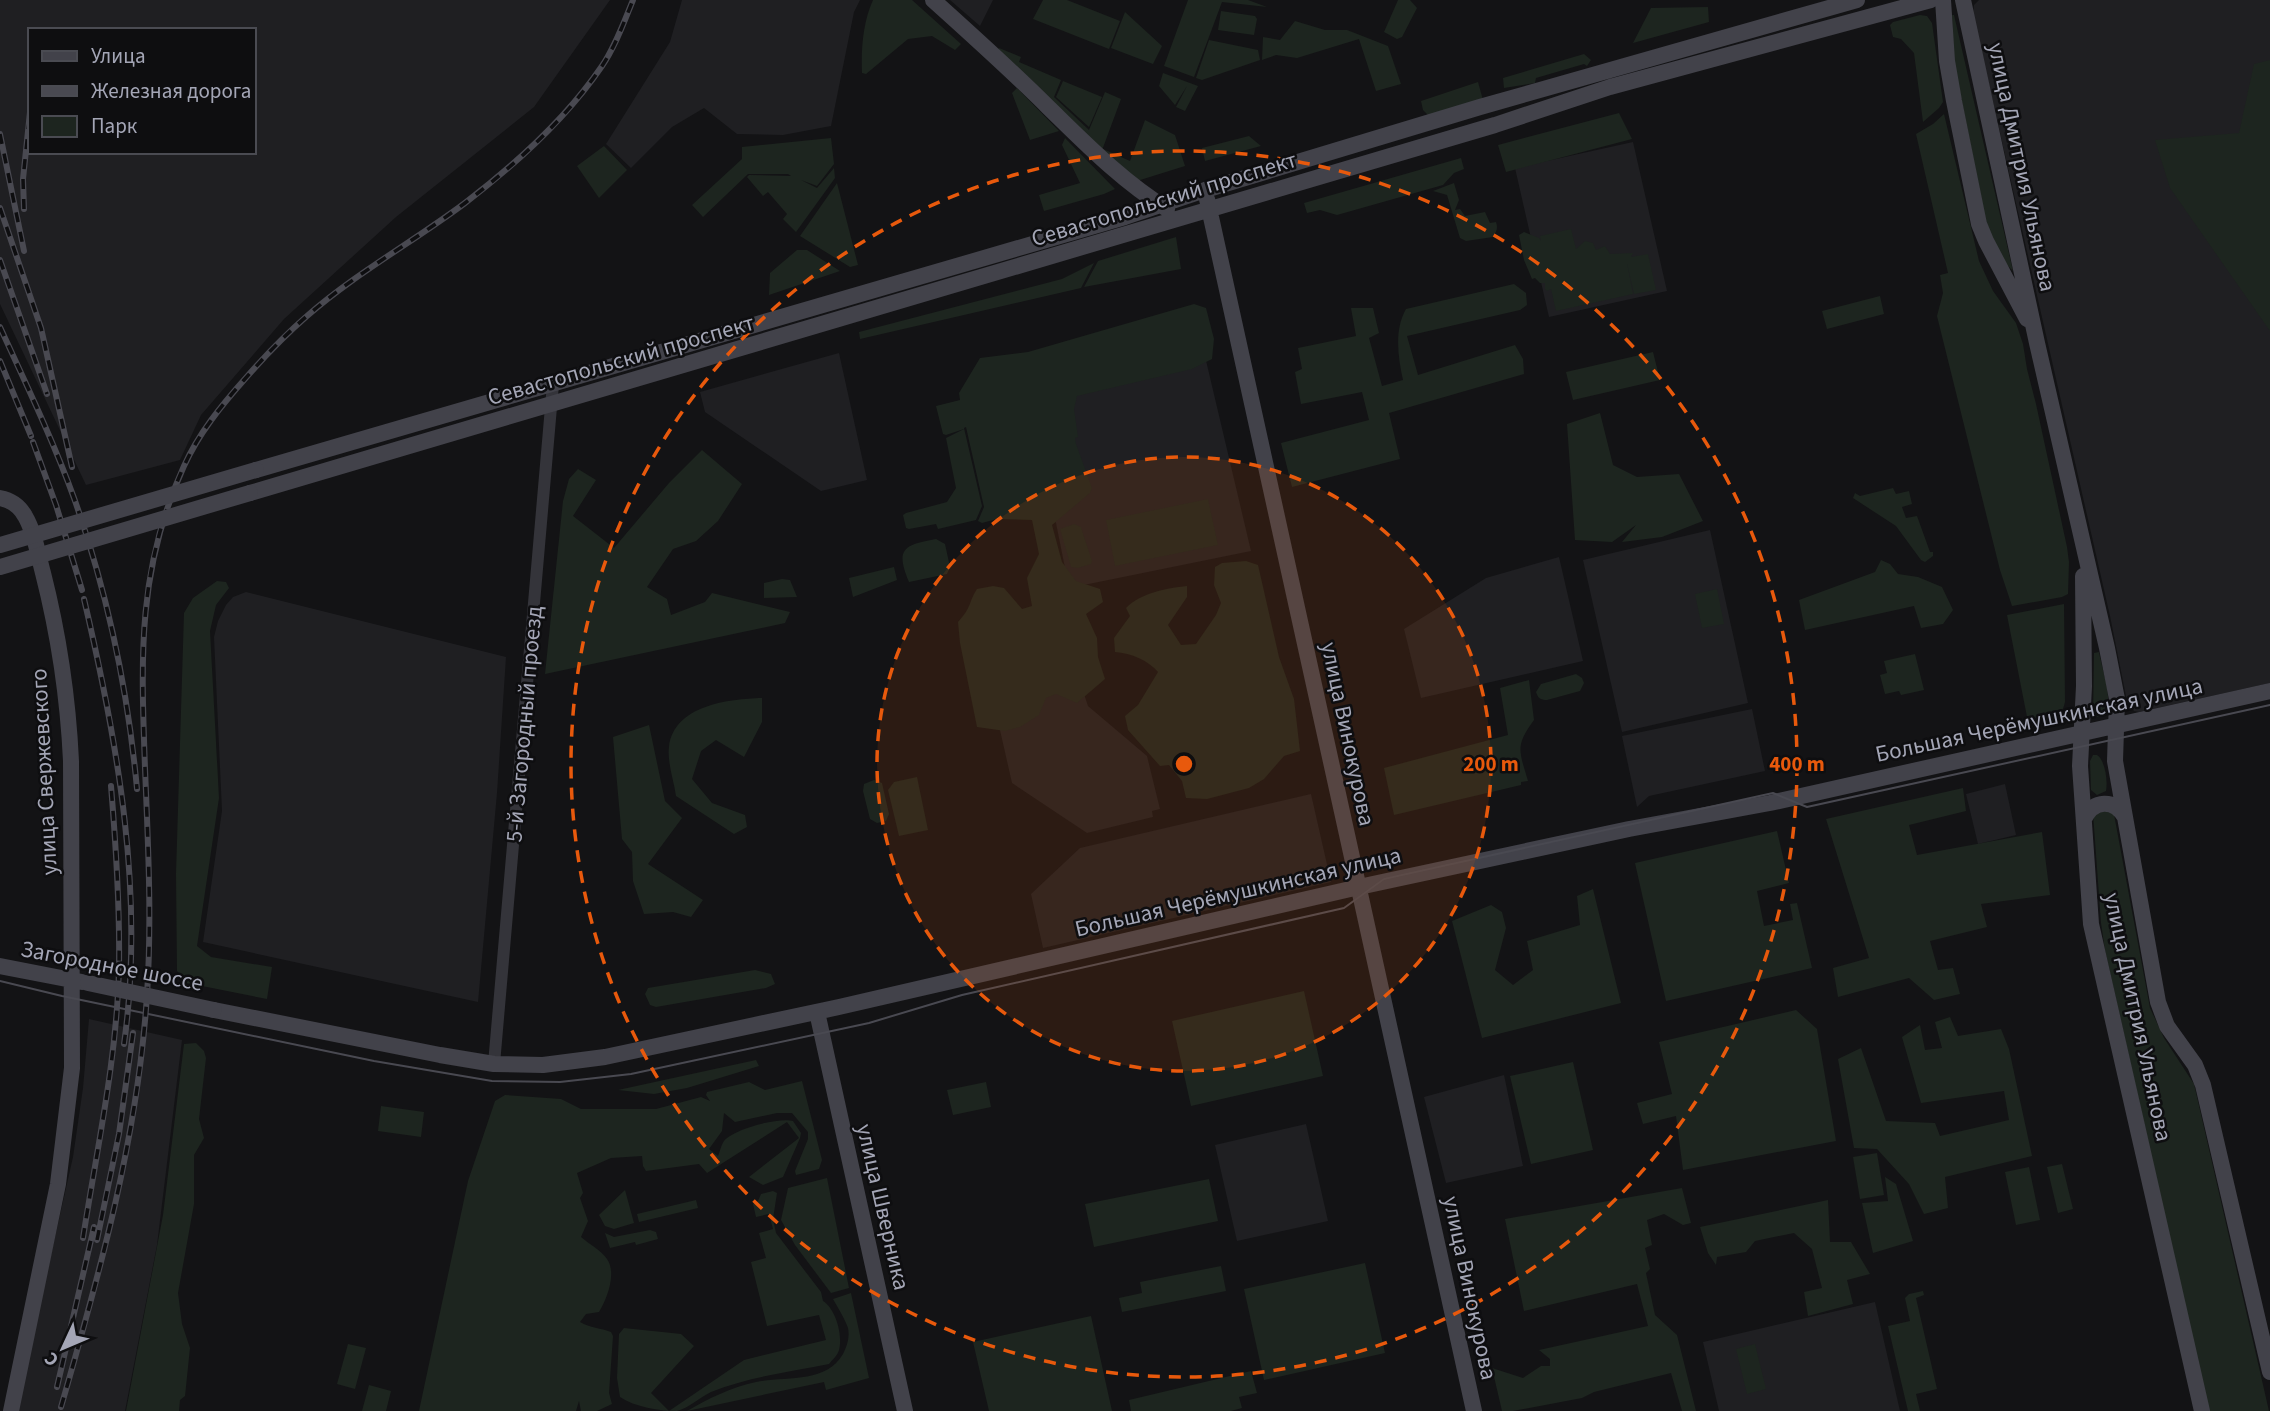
<svg xmlns="http://www.w3.org/2000/svg" width="2270" height="1411" font-family="'Source Sans 3',sans-serif">
  <style>
    .built { fill: #1f1f22; fill-rule: evenodd }
    .green { fill: #1d251f }
    .lines { fill: none; stroke-linecap: round; stroke-linejoin: round }
    .street { stroke: #34343a; stroke-width: 12 }
    .secondary { stroke: #42424a; stroke-width: 16 }
    .tram { stroke: #494951; stroke-width: 2 }
    .rail-casing { stroke: #494951; stroke-width: 6 }
    .rail { stroke: #0e0e10; stroke-width: 3.5; stroke-dasharray: 10; stroke-linecap: butt }
    .secondary-bridge { stroke: #42424a; stroke-width: 16 }
    .ring { fill: none; stroke: #e8590c; stroke-width: 3.5; stroke-dasharray: 12 9 }
    .labels { text-anchor: middle; dominant-baseline: central; stroke-width: 5; stroke-linejoin: round; paint-order: stroke }
    .street-label { font-size: 23px; fill: #a4a6b6; stroke: #0e0e10 }
    .centre { fill: #e8590c; stroke: #0e0e10; stroke-width: 3.5 }
    .ring-label { font-size: 21px; text-anchor: middle; font-weight: bold; fill: #e8590c; stroke: #0e0e10; stroke-width: 5; stroke-linejoin: round; paint-order: stroke }
  </style>
  <rect width="100%" height="100%" fill="#131315"/>
  <!-- built -->
  <path class="built" d="M0,0H610L534,107L396,217L284,319L201,415L180,460L86,485L0,304ZM30,30H254V152H30Z
    M682,0H860L854,12L831,126L783,135L737,134L704,108L672,127L631,168L606,144L670,42Z
    M950,0H993L980,26Z
    M1979,0H2270V683L2139,712L2134,711L2127,701L2110,616L1973,14L1974,5Z
    M1633,142L1667,291L1549,317L1515,168Z
    M1204,352L1251,551L1069,588L1056,523L1040,491L1016,394Z
    M839,353L867,480L821,491L705,412L700,392Z
    M1710,530L1748,703L1622,732L1583,560Z
    M1559,557L1583,661L1421,698L1404,629L1486,578Z
    M246,592L506,657L497,793L478,1002L203,942L222,811L214,637L218,621L226,605L233,597Z
    M1072,658L1088,706L1147,756L1160,809L1152,811L1153,817L1087,833L1012,783L985,664Z
    M1752,709L1765,771L1649,796L1637,807L1622,736Z
    M2005,784L2016,835L1978,844L1966,794Z
    M1311,794L1331,882L1043,948L1031,894L1080,848Z
    M89,1019L182,1040L157,1245L125,1411H16L73,1157L83,1088Z
    M1504,1075L1523,1166L1446,1183L1424,1097Z
    M1306,1124L1328,1221L1237,1241L1215,1145Z
    M1875,1302L1900,1411H1719L1703,1342Z"/>
  <!-- green -->
  <path class="green" d="M873,0H912L961,44L955,50L932,36L908,39L866,74L862,73C861,48 863,22 873,0Z
    M1043,0H1067L1120,21L1109,49L1033,19Z
    M1188,0H1248L1267,7L1222,2L1194,77L1164,66Z
    M1398,0H1410L1417,8L1402,37L1397,39L1384,32Z
    M1708,7L1709,22L1633,43L1651,8Z
    M1221,11L1255,16L1257,19L1254,35L1218,30Z
    M1125,12L1162,46L1153,64L1111,48Z
    M1920,15L1927,16L1932,23L1943,102L1939,108L1923,122L1914,53L1901,39L1893,37L1890,25L1893,22Z
    M1952,15H1954L2013,271C1999,259 1992,237 1986,221L1954,62Z
    M1295,21L1325,30H1347L1388,46L1401,84L1376,91L1359,39L1297,58L1276,55L1262,60L1263,37L1280,40Z
    M1209,40L1258,50L1260,60L1202,80L1196,78Z
    M999,48L1021,57L1019,62L1061,80L1054,97L1089,130L1105,92L1121,99L1101,153L1103,149L1130,161L1145,120L1175,135L1185,166L1137,181L1100,154L996,54Z
    M1584,54L1591,60L1587,66L1584,64L1536,78L1535,83L1504,88L1503,78Z
    M2270,60V331L2170,188L2155,140L2239,133L2254,64Z
    M1163,73L1198,86L1185,111L1176,107L1187,86L1175,105L1159,86Z
    M1063,81L1102,97L1089,127L1056,97Z
    M1478,82L1483,100L1430,117L1423,110L1421,101Z
    M1017,88L1059,131L1030,140L1012,93Z
    M1619,113L1632,139L1506,172L1498,145Z
    M1944,114L1979,261L1993,291L2016,323L2023,344L2027,369L2036,404L2067,547L2069,562L2068,594L2062,597L2012,606L2000,570L1937,316L1943,293L1940,275L1948,273L1916,134L1933,124Z
    M1249,136L1261,146L1205,161L1202,148Z
    M831,138L834,164L817,186L801,180L817,188L834,168L835,178L796,232L783,219L787,214L768,192L763,196L747,177L749,175L791,176L788,174H748L703,217L692,205L742,159V147Z
    M1065,138L1115,189L1104,194L1044,211L1039,195L1080,183L1062,145Z
    M604,146L627,170L599,198L577,166Z
    M1461,158L1464,169L1454,173L1443,185L1337,215L1320,210L1307,213L1304,203Z
    M837,183L858,265L850,267L800,236Z
    M1454,183L1459,200L1455,210L1460,209L1465,216L1485,212L1490,223L1496,222C1498,228 1497,231 1493,237L1466,241L1460,238L1447,195L1433,191Z
    M1571,229L1576,249L1585,241L1593,243L1596,250L1605,246L1610,254L1633,253L1631,257L1648,254L1656,290L1634,294L1627,263L1633,294L1556,311L1551,289L1547,291L1545,289V283H1540L1535,278L1532,279L1524,260L1519,235L1524,232L1539,238L1541,241L1540,236Z
    M1176,237L1181,269L1084,287L1098,261Z
    M797,250H807L840,271L769,295L770,273Z
    M1094,263L1081,288L860,339L859,332L1062,279Z
    M1514,284L1526,293L1527,305L1520,310L1407,336L1418,375L1515,345L1523,359L1524,374L1389,413L1400,459L1292,487L1281,443L1369,420L1362,392L1301,404L1295,372L1302,369L1298,348L1356,336L1351,308H1373L1379,333L1369,338L1382,386L1403,380C1398,357 1394,330 1406,309Z
    M1880,296L1884,314L1827,329L1822,311Z
    M1194,304L1206,308L1214,339L1212,359L1192,369L1077,396L1074,409L1078,437L1075,438L1076,444L1092,488L1090,493L1052,525L1062,562L1076,581L1100,589L1103,602L1086,614L1097,638L1098,657L1105,679L1077,703L1056,694L1046,698L1039,715L1020,727L1005,731L977,727L960,643L958,622C972,607 968,603 977,589L993,586L1004,588L1022,609L1032,606L1027,578L1039,554L1032,520L997,519L982,523L978,521L984,507L966,427L964,428L982,506L976,520L938,529L936,524L909,529L906,528L903,515L906,513L947,502L956,488L946,438L964,429L946,435L943,434L936,406L960,400L959,393L980,358L1028,352Z
    M1653,352L1660,380L1573,400L1566,372Z
    M1600,413L1613,465L1637,477L1679,474L1703,521L1662,537L1622,542L1636,525L1612,542L1575,540L1567,424Z
    M702,450L742,484L718,521L696,541L673,549L647,587L667,599L671,615L705,602L712,593L790,612L785,623L545,674L563,501L569,479L578,469L596,480L573,516L614,548L669,483Z
    M1893,488L1896,494L1909,491L1912,504L1902,507L1906,518L1917,516L1930,552H1933V556L1925,562L1921,560L1896,526L1853,498L1855,493L1860,496Z
    M1208,499L1218,545L1115,566L1106,520Z
    M1074,524L1081,527L1092,561L1091,564L1078,568L1071,567L1060,529Z
    M936,539L945,544L950,567L947,574L909,582C894,547 906,545 936,539Z
    M1881,560L1890,564L1898,574L1918,577L1942,587L1953,610L1943,624L1921,628L1914,606L1805,630L1799,600L1875,572Z
    M1246,561L1258,565L1279,657L1294,699L1300,751L1284,756L1264,779L1249,788L1207,799L1186,798L1182,781L1169,765L1160,766L1128,730L1125,716L1138,705L1158,672C1149,661 1131,653 1115,652L1114,638L1130,616L1126,608C1141,593 1166,588 1187,586V597L1168,625L1181,645L1196,644L1216,615L1221,603L1214,585L1215,567L1222,563Z
    M894,567L897,580L853,597L849,578Z
    M782,579L790,580L797,597L764,598V583Z
    M217,581L226,582L229,588L216,605L210,631L219,798L197,946L211,957L272,967L267,999L187,983L177,971L176,874L184,613L193,598Z
    M1717,589L1724,624L1702,628L1695,594Z
    M2064,604L2065,702C2060,723 2048,725 2029,727L2007,615Z
    M2099,652C2102,670 2113,697 2106,715L2093,718L2094,653Z
    M1915,654L1924,690L1901,695L1899,691L1885,694L1880,675L1887,673L1884,661Z
    M1576,674L1582,678L1584,683L1580,691L1547,700C1540,700 1538,698 1536,692L1541,684Z
    M1529,680L1534,720C1515,746 1519,750 1528,781L1521,782V785L1394,815L1384,768L1508,735L1500,688Z
    M762,698V722L744,757L716,740L701,751L692,779L712,803L745,815L747,827L734,834L676,796C674,781 667,762 669,747C674,705 729,699 762,698Z
    M649,725L665,801L682,818L648,864L703,900L691,917L673,912L644,914L633,881L632,852L622,839L613,737Z
    M2093,755H2097C2105,760 2108,781 2106,791L2097,795L2091,790L2090,761Z
    M917,777L928,830L899,836L888,790L894,782Z
    M874,780L882,783L889,814L886,821L877,823L870,819L863,791L864,784Z
    M1963,788L1966,811L1909,825L1917,855L2042,832L2050,895L1981,904L1987,927L1930,941L1938,970L1953,968L1960,994L1934,1000L1909,978L1838,997L1833,968L1869,958L1826,819Z
    M2113,809L2150,1008L2164,1038L2194,1084L2269,1411H2209L2105,950L2101,923L2093,813Z
    M1777,831L1789,883L1757,891L1764,926L1793,920L1790,904L1797,903L1812,968L1666,1001L1635,863Z
    M1593,889L1621,1003L1482,1038L1452,921L1491,905L1502,912L1506,928L1495,970L1513,985L1533,970L1527,941L1580,925L1577,896Z
    M755,970L771,974L775,984L766,988L656,1007L650,1005L645,994L648,988Z
    M1304,991L1323,1076L1191,1106L1172,1021Z
    M1796,1010L1817,1029L1836,1141L1683,1170L1676,1116L1643,1124L1637,1103L1672,1094L1659,1042Z
    M1950,1017L1958,1036L2001,1029L2009,1049L2032,1156L1945,1177L1948,1208L1924,1214L1909,1184L1877,1149L1854,1148L1838,1059L1861,1048L1886,1121L1935,1123L1940,1136L2009,1120L2004,1091L1921,1103L1902,1037L1920,1025L1925,1050L1942,1048L1935,1022Z
    M196,1043L204,1051L206,1058L199,1119L204,1138L194,1155V1204L178,1293L182,1324L190,1348L185,1396L180,1400L179,1411H126L163,1215L184,1044Z
    M756,1060L759,1066L687,1088L654,1094L618,1090Z
    M1573,1062L1593,1150L1531,1164L1510,1076Z
    M802,1081L822,1160L819,1169L796,1175L795,1171L808,1139V1132L792,1113H777L735,1122L724,1113L722,1131L709,1149L718,1156C720,1152 721,1145 724,1141C733,1129 779,1117 793,1121L801,1133L800,1138L783,1177L763,1185L749,1177L799,1138L787,1122L707,1173L699,1164L646,1171L643,1166L642,1156L611,1158L577,1173L583,1193L580,1198L588,1221L581,1237C589,1244 601,1250 607,1259C617,1273 607,1299 599,1312L586,1314L580,1322C590,1328 601,1328 611,1332L613,1336L609,1393L612,1404L597,1411H581L579,1401L576,1411H419L468,1181L495,1101L505,1095L561,1099L581,1109H656L701,1097L710,1101L706,1095L707,1092L749,1082L765,1090Z
    M986,1082L991,1107L953,1115L947,1090Z
    M381,1106L424,1112L421,1137L378,1131Z
    M1877,1153L1884,1195L1860,1199L1853,1157Z
    M2062,1164L2073,1209L2058,1213L2047,1167Z
    M2029,1167L2040,1220L2016,1225L2005,1172Z
    M1885,1177L1896,1184L1913,1241L1873,1253L1862,1203L1888,1201Z
    M827,1178L849,1288L831,1293L795,1245L781,1220L788,1188Z
    M1209,1179L1218,1221L1094,1247L1085,1204Z
    M1682,1188L1691,1223L1683,1225L1664,1214L1647,1220L1652,1245L1645,1248L1650,1269L1646,1273L1655,1315L1677,1335L1696,1411H1682L1671,1373L1594,1392L1582,1398L1513,1411H1502L1492,1368L1523,1378L1541,1366H1550V1359L1539,1350L1648,1326L1637,1284L1524,1311L1505,1219Z
    M625,1190L634,1223L614,1229L605,1226L599,1215Z
    M773,1191L777,1193L773,1219L776,1233L821,1292L823,1301C836,1309 843,1336 839,1350C838,1355 832,1360 829,1364C789,1372 748,1377 711,1392C700,1397 689,1408 677,1411C659,1411 635,1407 620,1397L617,1378L619,1334L624,1328L681,1334L694,1346L651,1393L669,1411L744,1360L826,1340L819,1315L767,1326L751,1262L766,1258L759,1233L773,1229L769,1214L756,1217L753,1204L758,1201L761,1194Z
    M696,1200L698,1208L639,1222L637,1214Z
    M1828,1200L1830,1242H1851L1870,1274L1847,1280L1853,1304L1808,1316L1804,1292L1822,1288L1812,1249L1794,1233L1755,1241L1746,1252L1717,1257L1716,1265L1708,1253L1700,1227Z
    M650,1230L656,1232L658,1239L636,1245L635,1242L610,1248L605,1233L614,1237Z
    M1365,1263L1385,1353L1264,1380L1244,1289Z
    M1221,1266L1226,1291L1122,1312L1119,1298L1142,1293L1140,1282Z
    M1923,1291L1924,1295L1916,1298L1937,1389L1916,1394L1920,1411H1908L1888,1326L1910,1321L1905,1298L1909,1294Z
    M851,1293L869,1378L826,1390L824,1382L687,1411C708,1399 731,1387 756,1382C785,1376 826,1384 843,1354C847,1346 850,1338 848,1328C845,1319 838,1308 833,1299Z
    M1091,1316L1112,1411H989L973,1342Z
    M348,1344L366,1348L355,1389L337,1384Z
    M1755,1344L1766,1389L1747,1394L1736,1349Z
    M1251,1371L1257,1393L1239,1397L1242,1408L1231,1411H1131L1129,1400Z
    M369,1385L391,1391L386,1411H362Z"/>
  <g class="lines">
    <!-- street -->
    <path class="street" d="M494,1064L553,384"/>
    <!-- secondary -->
    <path class="secondary" d="M933,0C972,35 1011,70 1048,107C1086,144 1122,181 1167,209
      M1943,0L1947,61L1954,101L1979,224L1986,241L2027,319
      M1963,0L2037,343L2107,648L2117,699L2115,761L2158,1002L2167,1026L2195,1065L2203,1085L2270,1372
      M1207,199L1474,1411
      M256,470L1125,217L1205,190L1480,107L1857,0
      M250,493L1495,125L1610,87L1931,0
      M0,498C11,500 20,507 25,516C35,533 38,555 43,573C59,636 68,697 71,761L72,1068L58,1184L11,1411
      M2083,576L2084,686L2080,766L2091,924L2202,1411
      M2084,819C2094,799 2114,799 2125,817
      M0,966L82,982
      M214,1010L440,1055L494,1064L543,1065L605,1057L839,1007L1359,887L1629,829L1770,803L2270,691
      M817,1012L905,1411"/>
    <!-- tram -->
    <path class="tram" d="M0,981L62,996L374,1061L492,1081L560,1082L631,1074L869,1023L962,995L1344,908L1384,879L1773,793L1807,807L2270,705"/>
    <defs>
      <path id="rail" d="M0,134L24,251
        M0,208L41,328L72,467
        M24,209L23,179L30,112
        M0,260L47,394
        M0,327C26,384 53,440 74,498C107,591 128,691 137,789
        M0,361L31,436
        M33,442L56,505L82,590
        M84,599C118,744 145,895 124,1044
        M83,1238C97,1148 117,1059 119,968C120,907 116,846 111,786
        M97,1240L119,1134L133,1033
        M57,1387L94,1227
        M61,1407C100,1272 138,1136 147,995C152,919 148,843 145,768C141,658 137,569 184,466C199,433 221,406 244,380C264,357 284,336 307,316C356,273 413,242 465,203C516,164 566,119 602,66C615,47 624,22 633,0"/>
    </defs>
    <!-- rail casing -->
    <use href="#rail" class="rail-casing"/>
    <!-- rail -->
    <use href="#rail" class="rail"/>
    <!-- secondary-bridge -->
    <path class="secondary-bridge" d="M0,545L256,470
      M0,567L250,493
      M88,983L214,1010"/>
  </g>
  <!-- distance rings -->
  <circle cx="1184" cy="764" r="307" fill="#e8590c" fill-opacity=".12"/>
  <g class="ring">
    <circle cx="1184" cy="764" r="307"/>
    <circle cx="1184" cy="764" r="613"/>
  </g>
  <g class="labels">
    <!-- street labels -->
    <g class="street-label">
      <text transform="translate(2022 167) rotate(78)">улица Дмитрия Ульянова</text>
      <text transform="translate(1164 199) rotate(-17)">Севастопольский проспект</text>
      <text transform="translate(621 360) rotate(-16)">Севастопольский проспект</text>
      <text transform="translate(2039 720) rotate(-12)">Большая Черёмушкинская улица</text>
      <text transform="translate(524 724) rotate(-85)">5-й Загородный проезд</text>
      <text transform="translate(1348 734) rotate(78)">улица Винокурова</text>
      <text transform="translate(44 772) rotate(-93)">улица Свержевского</text>
      <text transform="translate(1238 892) rotate(-13)">Большая Черёмушкинская улица</text>
      <text transform="translate(112 966) rotate(11)">Загородное шоссе</text>
      <text transform="translate(2138 1017) rotate(78)">улица Дмитрия Ульянова</text>
      <text transform="translate(883 1207) rotate(77)">улица Шверника</text>
      <text transform="translate(1470 1288) rotate(78)">улица Винокурова</text>
    </g>
  </g>
  <circle cx="1184" cy="764" r="10" class="centre"/>
  <g class="ring-label">
    <text x="1491" y="771">200 m</text>
    <text x="1797" y="771">400 m</text>
  </g>
  <!-- legend -->
  <rect x="28" y="28" width="228" height="126" fill="#0e0e10" stroke="#4a4b52" stroke-width="2"/>
  <rect x="42" y="51" width="35" height="10" fill="#42424a" stroke="#4a4b52" stroke-width="2"/>
  <text x="91" y="63" font-size="21" fill="#a4a6b6">Улица</text>
  <rect x="42" y="86" width="35" height="10" fill="#494951" stroke="#4a4b52" stroke-width="2"/>
  <text x="91" y="98" font-size="21" fill="#a4a6b6">Железная дорога</text>
  <rect x="42" y="116" width="35" height="21" fill="#1d251f" stroke="#4a4b52" stroke-width="2"/>
  <text x="91" y="133" font-size="21" fill="#a4a6b6">Парк</text>
  <!-- north arrow -->
  <g transform="translate(63 1348) rotate(226)" stroke="#0e0e10" stroke-width="5" paint-order="stroke">
  <path d="M0-5L12 26L0 18L-12 26Z" fill="#a4a6b6"/>
  <text y="-10" font-size="19" font-weight="bold" text-anchor="middle" fill="#a4a6b6">С</text>
  </g>
</svg>
